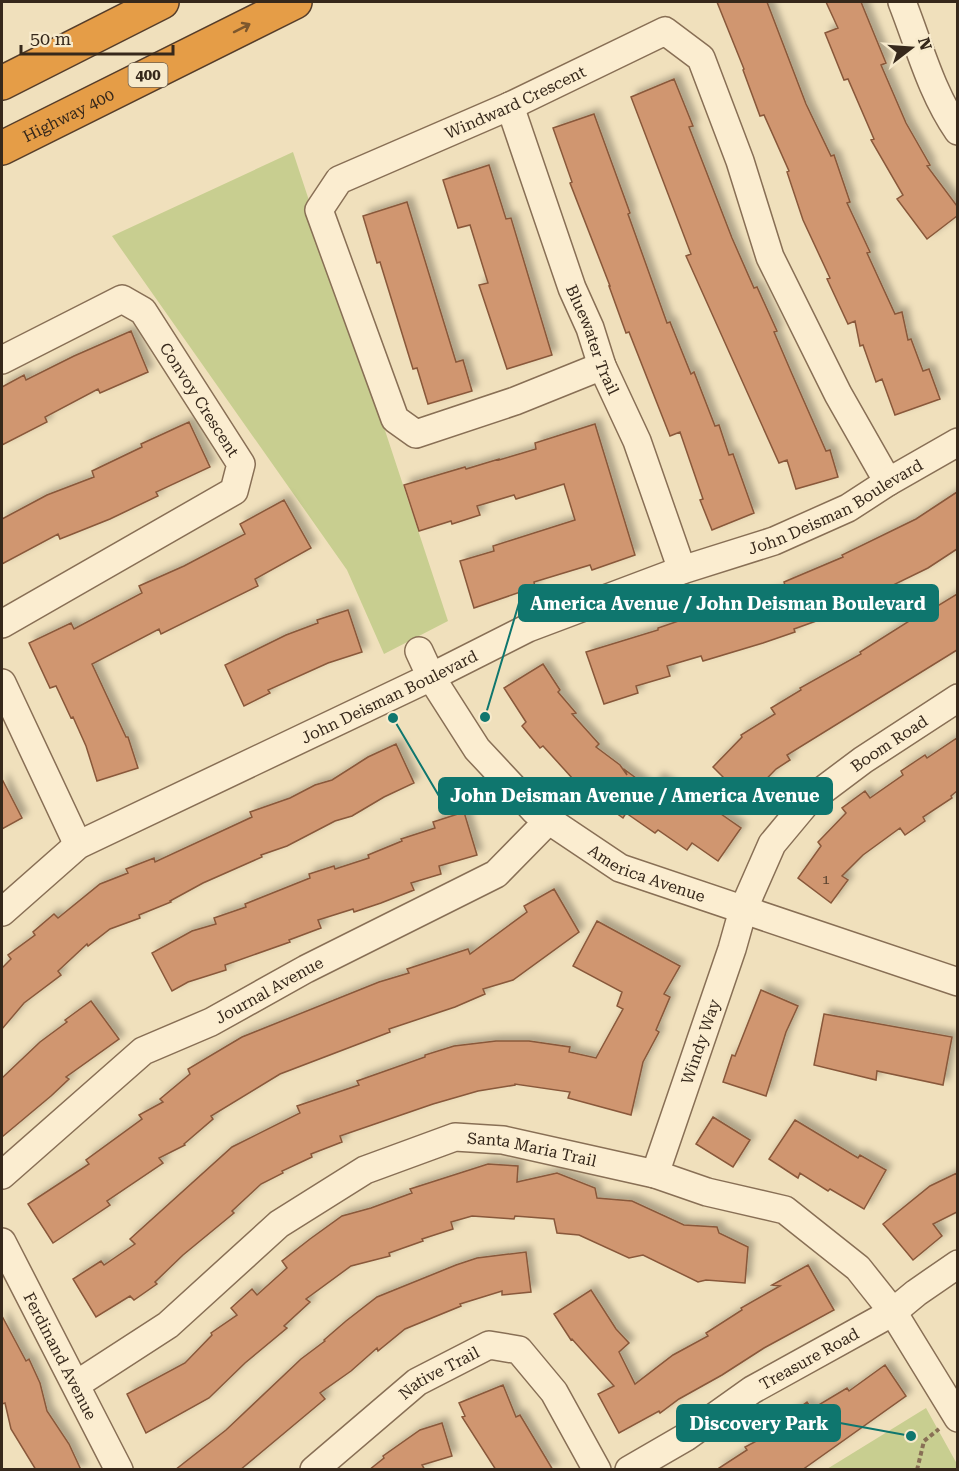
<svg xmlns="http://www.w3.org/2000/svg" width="959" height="1471" font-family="'Roboto Serif',serif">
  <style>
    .green { fill: #c8ce90 }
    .building { fill: #d09670; stroke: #89583a; stroke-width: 1.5; filter: url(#shadow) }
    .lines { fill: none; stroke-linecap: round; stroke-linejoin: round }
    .minor-casing { stroke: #886f55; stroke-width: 30 }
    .highway-casing { stroke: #553d2a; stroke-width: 36 }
    .path { stroke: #886f55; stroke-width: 4; stroke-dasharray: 4.5 3; stroke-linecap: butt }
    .minor { stroke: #fbedd0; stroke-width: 27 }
    .highway { stroke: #e59d47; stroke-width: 33 }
    .oneway { stroke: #7c572d }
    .labels { text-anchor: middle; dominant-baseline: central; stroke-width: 4.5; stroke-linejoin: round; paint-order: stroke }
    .number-label { font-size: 14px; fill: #5c4430 }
    .shield { fill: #f7eacc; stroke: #706250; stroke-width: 1.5 }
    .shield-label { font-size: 15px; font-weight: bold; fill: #36281b }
    .street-label { font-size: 16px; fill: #36281b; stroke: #f7eacc }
    .leader { fill: none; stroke: #0f766e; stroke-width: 2 }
    .callout-dot { fill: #0f766e; stroke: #f7eacc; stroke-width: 2 }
    .callout { fill: #0f766e; stroke: #0f766e; stroke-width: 2 }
    .callout-label { font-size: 18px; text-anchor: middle; font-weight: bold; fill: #fff }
  </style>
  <defs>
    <filter id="shadow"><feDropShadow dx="5.5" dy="-5.5" stdDeviation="3" flood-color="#0004"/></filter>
  </defs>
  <rect width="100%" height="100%" fill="#f0e0bc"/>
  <!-- green -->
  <path class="green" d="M293,152L448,621L384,654L347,570L112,236Z
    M926,1408L957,1464V1469H827Z"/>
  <!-- building -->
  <path class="building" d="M717,2H767L806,104L831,156L834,155L850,202L847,203L870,252L867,253L895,314L902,312L908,340L911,339L923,371L929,369L940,399L895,415L882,379L876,382L863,345L860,346L855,321L848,324L827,279L830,278L803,220L787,172L789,171L764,115L760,116L743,70L744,69Z
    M826,2H861L886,63L881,65L906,123L930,165L927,166L957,206V216L927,239L897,199L903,195L871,140L874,139L848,79L844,80L825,33L838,28Z
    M674,79L693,126L689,127L732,238L754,288L757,287L777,331L774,332L792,374L826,451L830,450L838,477L796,489L787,460L779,463L686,256L691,254L631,97Z
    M594,114L630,213L628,214L667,323L670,322L691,374L694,372L715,426L719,425L729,455L733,454L754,513L712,530L700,500L703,499L680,432L670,436L629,332L626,333L609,286H610L570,183L572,182L553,128Z
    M489,165L506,219L511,218L552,355L507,369L479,285L488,283L470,225L458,228L443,180Z
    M407,202L456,362L463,360L472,391L428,404L417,368L413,369L380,262L377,263L363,216Z
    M131,331L148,372L100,393L98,389L45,417L47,422L2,445V387L24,375L26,380L74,356Z
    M189,422L210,467L156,492L158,496L110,519L60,539L58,534L2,564V519L47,495L94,477L92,471L142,447L141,444Z
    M595,424L635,555L592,570L590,565L534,582L535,587L474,608L460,561L494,551L493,546L575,520L564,484L516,499L514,495L477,506L480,515L452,524L451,521L419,531L404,485L465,467L466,469L499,459V460L536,449L535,443Z
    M957,492V549L928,568L893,585L895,590L834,618L833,615L794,629L795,632L763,643L703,661L701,656L667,666L670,676L636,686L638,693L604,704L586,652L658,630V628L722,606L749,598L750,601L786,589L784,582L843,557L842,555L916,519Z
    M284,500L311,548L255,579L258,586L161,634L159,629L92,664L126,737H128L138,768L97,781L86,746L73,717L71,718L56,686L50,688L29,643L71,623L74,629L142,593L139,586L184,566L245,534L240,524Z
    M957,594V650L787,755L790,760L776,769L746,800L713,767L742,737L741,735L775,714L771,708L801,690L800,688L861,654L860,652L917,616L918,618Z
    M348,610L362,652L328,663L268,690L270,693L244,706L225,665L286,635L318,623L317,620Z
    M543,664L560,690L558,692L576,713L572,714L599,744L596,747L620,765L627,775L625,770L651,789L658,778L682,794L685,789L741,828L718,861L692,843L687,850L658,830L655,833L626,813L623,818L595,798L593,800L570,782L573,779L543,746L540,748L522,726L526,722L504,688Z
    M957,738V791L951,796L952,798L923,817L925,821L905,835L900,828L863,855L842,876L848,880L831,903L798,878L821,846L818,842L846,813L842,808L865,791L870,798L903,775L901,771L925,755L927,758Z
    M396,744L414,783L384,797L352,816L335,821L287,846L261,855L262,857L203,883L170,901L171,902L139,915L140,918L110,929L88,946L87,944L58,971L61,975L24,1003L2,1029V968L11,959L8,955L35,935L33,932L54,914L58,918L100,884L128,873L126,869L154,858L155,862L252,817L250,812L290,798L315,785L332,780L368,757Z
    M2,779L22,818L2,829Z
    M464,812L477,855L439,866L441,874L411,883L414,890L381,903L354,912L353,909L318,920L321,928L289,940L290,942L225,965L226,970L188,982L172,991L152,953L192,931L216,924L214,918L246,907L245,904L310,878L309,874L334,866L335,869L369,858L368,855L402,841L401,839L435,828L433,822Z
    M554,889L579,932L513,980L483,989L485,994L455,1007L389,1029L390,1032L280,1074L211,1116L213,1119L184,1144L185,1145L159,1158L163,1163L107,1201L110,1205L53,1243L28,1204L89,1164L86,1160L142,1119L139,1115L163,1102L160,1099L190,1074L188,1069L242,1037L379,982L409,973L407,969L468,949L470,954L527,912L524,906Z
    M597,921L680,966L664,994L670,997L656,1030L659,1032L643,1062L631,1115L568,1098L570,1092L515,1084V1085L478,1091L433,1104L340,1136L342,1142L311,1154L312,1157L282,1171L283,1173L261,1184L232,1211L234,1213L183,1255L155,1282L157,1284L134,1300L130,1296L96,1317L73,1279L101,1261L104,1265L135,1244L130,1239L232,1147L300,1113L297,1106L359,1085L357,1081L425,1057V1055L454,1046L496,1041H529L570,1047L569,1052L596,1058L623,1009L617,1006L622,992L573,966Z
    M761,990L798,1006L786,1032L766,1096L723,1082L732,1055L735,1056Z
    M91,1001L119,1039L66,1077L69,1079L51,1096L2,1137V1078L40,1042L67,1022L65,1020Z
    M824,1014L952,1037L943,1085L877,1071L876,1080L814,1065Z
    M713,1117L750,1140L733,1167L696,1144Z
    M795,1120L858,1158L860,1155L886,1170L864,1209L830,1189L828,1191L800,1173L798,1178L769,1159Z
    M488,1164L518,1166L517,1182L557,1173L595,1188L597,1198L632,1201L684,1225L717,1227L719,1233L748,1247L745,1283L706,1280L698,1282L643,1255L629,1258L579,1235L557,1233L554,1219L515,1216L514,1219L472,1216L451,1222L453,1229L422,1239L423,1241L389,1253L390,1256L351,1266L306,1299L310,1302L284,1326L287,1328L245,1363L209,1398L146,1433L127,1394L185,1363L212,1335L211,1333L237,1315L231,1308L252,1289L257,1295L287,1268L282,1261L310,1239L342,1216L371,1208L412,1193L410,1189Z
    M957,1173V1212L933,1224L942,1236L913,1260L883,1224L930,1186Z
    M526,1252L531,1292L502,1295V1291L460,1304L461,1306L405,1329L378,1351L377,1348L351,1371L320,1393L325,1399L240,1470H175L226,1430L301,1359L325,1341L324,1340L346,1321L377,1297L456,1265L477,1258Z
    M808,1265L834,1310L764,1348L722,1375L679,1399L660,1413L659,1411L619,1433L598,1394L614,1386L572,1339L571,1340L554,1314L591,1290L616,1329L629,1343L619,1352L635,1384L673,1355L708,1336L706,1333L742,1310L741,1308L780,1286L772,1285Z
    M2,1316L26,1361L29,1359L40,1383L47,1411L69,1444L81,1470H36L11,1429L5,1403L2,1404Z
    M885,1365L906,1396L802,1470H716L747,1450L745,1447L781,1428L778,1423L807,1402L812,1409L847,1388L849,1391Z
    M503,1385L516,1417L520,1415L553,1470H496L462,1417L465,1416L459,1403Z
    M442,1423L452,1456L422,1465L425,1470H369L384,1458L383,1456L420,1430Z"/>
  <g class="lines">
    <defs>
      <g id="minor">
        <path d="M902,2C919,45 931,92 958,131"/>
        <path id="s1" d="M510,106L572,288L590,328L602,366L637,441L682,570"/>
        <path id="s2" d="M2,360L122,299L143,311L241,464L234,491L2,624"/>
        <path id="s3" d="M602,366L515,401L416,434L395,419L319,210L339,180L510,106L665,31L701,58L740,161L770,257L838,394L888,482"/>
        <path id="s4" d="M419,651L431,677L477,749L535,811L620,868L958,982"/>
        <path d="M2,683L78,845"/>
        <path id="s5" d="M2,912L78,845L431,677L528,628L682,570L774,541L848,508L888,482L958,442"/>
        <path id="s6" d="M655,1174L732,949L743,910L772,844L807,802L863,760L958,698"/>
        <path id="s7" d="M2,1175L143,1051L211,1022L306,969L496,874L548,821"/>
        <path id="s8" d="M2,1242L119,1470"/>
        <path id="s9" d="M77,1384L168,1325L279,1224L365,1170L455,1137L503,1140L655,1174L707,1192L785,1210L858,1268L893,1312L958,1418"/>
        <path id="s10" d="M314,1470L417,1382L489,1345L519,1350L554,1392L597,1470"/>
        <path id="s11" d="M629,1470L686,1437L752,1390L893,1312L916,1293L958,1264"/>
      </g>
      <g id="highway">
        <path d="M2,83L162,2"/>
        <path id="s12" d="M2,148L295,2"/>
      </g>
    </defs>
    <!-- minor casing -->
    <use href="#minor" class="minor-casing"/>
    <!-- highway casing -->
    <use href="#highway" class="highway-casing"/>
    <!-- path -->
    <path class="path" d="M917,1470L924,1441L939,1429"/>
    <!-- minor -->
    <use href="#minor" class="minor"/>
    <!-- highway -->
    <use href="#highway" class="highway"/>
  </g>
  <!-- one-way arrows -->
  <defs><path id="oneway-shaft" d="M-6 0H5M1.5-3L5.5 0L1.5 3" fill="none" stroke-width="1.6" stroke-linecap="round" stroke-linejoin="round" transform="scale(1.5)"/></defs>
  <use class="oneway" href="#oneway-shaft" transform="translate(242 28) rotate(-27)"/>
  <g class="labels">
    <!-- number labels -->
    <g class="number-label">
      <text x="826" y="879">1</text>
    </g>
    <!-- shield labels -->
    <rect class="shield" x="128.5" y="63" width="39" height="24" rx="4.5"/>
    <g class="shield-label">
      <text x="148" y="75">400</text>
    </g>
    <!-- street labels -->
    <g class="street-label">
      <text stroke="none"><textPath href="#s3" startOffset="675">Windward Crescent</textPath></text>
      <text stroke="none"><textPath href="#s12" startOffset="74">Highway 400</textPath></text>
      <text stroke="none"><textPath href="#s1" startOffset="248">Bluewater Trail</textPath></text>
      <text stroke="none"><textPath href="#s2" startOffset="264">Convoy Crescent</textPath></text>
      <text stroke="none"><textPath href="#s5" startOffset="932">John Deisman Boulevard</textPath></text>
      <text stroke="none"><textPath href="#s5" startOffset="446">John Deisman Boulevard</textPath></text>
      <text stroke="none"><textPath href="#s6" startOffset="506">Boom Road</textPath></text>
      <text stroke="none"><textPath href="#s4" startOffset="328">America Avenue</textPath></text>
      <text stroke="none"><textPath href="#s7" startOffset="328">Journal Avenue</textPath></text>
      <text stroke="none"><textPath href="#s6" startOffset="140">Windy Way</textPath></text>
      <text stroke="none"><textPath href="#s9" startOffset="534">Santa Maria Trail</textPath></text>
      <text stroke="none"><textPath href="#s8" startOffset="128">Ferdinand Avenue</textPath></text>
      <text stroke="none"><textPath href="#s11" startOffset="212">Treasure Road</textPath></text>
      <text stroke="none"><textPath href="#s10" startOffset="159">Native Trail</textPath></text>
    </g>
  </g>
  <!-- callouts -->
  <path class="leader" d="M485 717L519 603M393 718L439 796M911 1436L840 1423"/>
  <g class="callout-dot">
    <circle cx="485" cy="717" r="6"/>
    <circle cx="393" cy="718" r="6"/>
    <circle cx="911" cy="1436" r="6"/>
  </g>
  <g class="callout">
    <rect x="519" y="585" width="419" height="36" rx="6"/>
    <rect x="439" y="778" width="393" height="36" rx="6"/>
    <rect x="677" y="1405" width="163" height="36" rx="6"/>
  </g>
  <g class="callout-label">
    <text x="728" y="610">America Avenue / John Deisman Boulevard</text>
    <text x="635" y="802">John Deisman Avenue / America Avenue</text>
    <text x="759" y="1430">Discovery Park</text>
  </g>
  <!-- border -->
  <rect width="959" height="1471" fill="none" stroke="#36281b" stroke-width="6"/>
  <!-- north arrow -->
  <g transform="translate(911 48) rotate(73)" stroke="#f7eacc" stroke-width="4.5" paint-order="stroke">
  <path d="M0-4.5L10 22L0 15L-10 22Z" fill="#36281b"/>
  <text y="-9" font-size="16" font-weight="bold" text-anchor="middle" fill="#36281b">N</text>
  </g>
  <!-- scale -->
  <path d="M21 45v9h152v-9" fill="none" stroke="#36281b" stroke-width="3"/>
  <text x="30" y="45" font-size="18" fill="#36281b" stroke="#f7eacc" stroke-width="4.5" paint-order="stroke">50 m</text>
</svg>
